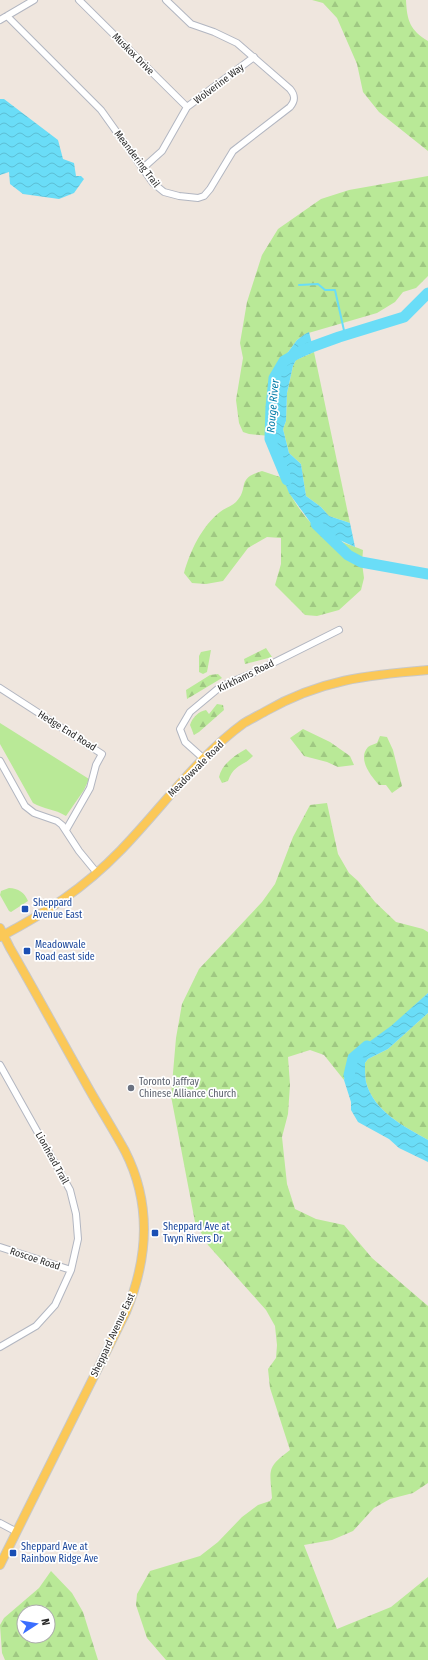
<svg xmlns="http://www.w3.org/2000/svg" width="428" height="1660" font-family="'Fira Sans Condensed',sans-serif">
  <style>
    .forest { fill: url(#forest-firs); fill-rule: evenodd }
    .park { fill: #b9e997 }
    .water { fill: url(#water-waves) }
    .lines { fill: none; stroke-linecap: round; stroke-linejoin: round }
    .stream { stroke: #6addf7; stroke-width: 2 }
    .river { stroke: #6addf7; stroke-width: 11 }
    .minor-casing { stroke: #b2b6c1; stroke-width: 8 }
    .major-casing { stroke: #c8c8c8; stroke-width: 10 }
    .minor { stroke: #fff; stroke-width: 6 }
    .major { stroke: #fbc857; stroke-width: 8 }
    .transit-dot { fill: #1a4fb4; stroke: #fff; stroke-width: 1.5 }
    .worship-dot { fill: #6b7280; stroke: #fff; stroke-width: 1.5 }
    .labels { text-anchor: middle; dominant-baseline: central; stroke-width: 3.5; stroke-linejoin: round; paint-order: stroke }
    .street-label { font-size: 10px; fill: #2c2c2c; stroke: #fff }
    .transit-label { font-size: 10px; fill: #164399; stroke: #fff; text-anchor: start }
    .worship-label { font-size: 10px; fill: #5b616d; stroke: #fff; text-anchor: start }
    .water-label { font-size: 11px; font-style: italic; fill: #047da9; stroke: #fff }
  </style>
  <defs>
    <pattern id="forest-firs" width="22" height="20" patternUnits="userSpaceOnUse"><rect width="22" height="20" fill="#b9e997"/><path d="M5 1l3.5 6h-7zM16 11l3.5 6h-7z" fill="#9fc882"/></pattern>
    <pattern id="water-waves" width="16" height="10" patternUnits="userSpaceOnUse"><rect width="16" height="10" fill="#6addf7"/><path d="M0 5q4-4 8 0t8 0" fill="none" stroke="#5cbed4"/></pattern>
  </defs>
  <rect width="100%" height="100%" fill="#efe6de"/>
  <!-- forest -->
  <path class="forest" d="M312,0H406C407,21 410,30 428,41V151L379,112L363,92L357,64L337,18L323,3Z
    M428,176V276L416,288L403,292L395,302L377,313L305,334L297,340L283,359L269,409L268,430L270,436L249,434L243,432L239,423L236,400L243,358L240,343L247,302L262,255L278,229L321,199L349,190Z
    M314,352L350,523L329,516L321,507L306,496L301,464L289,453L283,429L286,421L287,393L293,366L296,360Z
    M262,471L283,478C290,497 306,522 323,533C335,540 350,545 363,550L362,563L364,578L361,590L339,610L317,616L305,615L275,585L281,564V538L267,537L248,548L223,581L206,584L192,583L184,573C190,551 202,526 220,512C225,508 232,506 236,502C250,488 235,479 262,471Z
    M266,648L272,657L245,664L244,659Z
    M211,650L207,672L203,674L199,672V656L201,652Z
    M218,674L222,678L187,699L186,690L210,675Z
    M217,704L223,705L224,710L199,732L194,735L190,725C192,718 199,711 206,710L209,714Z
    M303,729L330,742L350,756L354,765L338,767L327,762L304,756L290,738Z
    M380,736L387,737L393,750L402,786L392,793L386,785H379C371,776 357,759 368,747C370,745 375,744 377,743Z
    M246,749L253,756C244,766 234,764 228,781L222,783L219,777C222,764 234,756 246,749Z
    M327,803L338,854L349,873L358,881L375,902L396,922L423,929L428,932V993C416,1004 404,1017 391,1027C369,1044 352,1051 344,1080L324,1055L310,1050L288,1057L290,1085L288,1114L282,1137L287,1184L295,1209L316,1219L344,1225L372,1258L428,1306V1483L413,1493L390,1499L374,1508L353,1531L332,1540L304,1545L337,1629L391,1607L428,1577V1660H166L147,1638L136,1605L137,1594L150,1571L200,1556L218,1542L242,1517L258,1505L270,1501L272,1498C270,1469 266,1468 290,1450L270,1388L268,1369L276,1358L277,1345L275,1326L266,1310L208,1245L195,1222L171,1096L176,1038L182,1004L199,969L262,902L275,884L293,837L310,805Z
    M428,1013V1140C404,1126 374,1112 366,1082C365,1076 365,1069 365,1063L368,1059L388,1049Z
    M51,1571L72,1593L83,1612L98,1660H5L2,1653L0,1625L4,1618L39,1588ZM24,1612H48V1636H24Z"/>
  <!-- park -->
  <path class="park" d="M0,723L89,779L84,790L66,816C55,809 43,809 33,803L0,744Z
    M9,888C18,888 25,893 28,901L11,912L9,911L0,895L1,891Z"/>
  <!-- water -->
  <path class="water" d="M0,99H4L58,140L63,159L74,163L76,176H81L84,179L74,193L59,199L23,194L10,184L9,172L0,175Z
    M309,332L314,352L296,360L293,366L287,393L286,421L283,429L289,453L301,464L306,496L321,507L329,516L350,523L355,547L324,533L313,526L289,493L283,478L279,457L268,430L269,409L283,359L297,340L305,334Z
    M428,993V1013L388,1049L368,1059L365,1063C365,1069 365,1076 366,1082C374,1112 404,1126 428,1140V1162L399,1148L389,1139L358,1122L351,1110V1102L344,1080L347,1068L362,1047L391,1026Z"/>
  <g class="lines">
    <!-- stream -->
    <path class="stream" d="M299,285L318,284L325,290H335L345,335"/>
    <!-- river -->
    <path class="river" d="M287,480L270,439L271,407L274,378L284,361L303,350L339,337L404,317L428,293
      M316,524L348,555L361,562L428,574
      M349,1075L353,1058L367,1046"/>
    <defs>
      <path id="minor" d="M79,0L187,107
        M7,16L101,110L153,183L164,192L179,196L198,198L204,196L210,189L233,151L290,107C296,100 295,95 290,89L237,43L214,32L191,24L166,0
        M0,20L34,0
        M143,168L162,151L187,107L254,57
        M0,688L102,754L96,765L90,788L66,830
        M204,759L185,742L180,729L190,712L220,687L255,672L339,630
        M0,761L25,806L34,813L57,821L62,825L79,851L97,873
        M0,1065L70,1190L76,1214L78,1239L71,1270L55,1305L36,1326L0,1347
        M0,1247L71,1270
        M0,1523L17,1532"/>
      <path id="major" d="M0,928L10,948C35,991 59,1036 84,1080C97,1104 112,1127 125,1151C152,1204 148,1259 126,1312L0,1565
        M0,937C47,912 83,889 120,851C161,809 196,758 244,723C251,719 259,715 266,711C320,680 367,675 428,670"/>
    </defs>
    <!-- minor casing -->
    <use href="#minor" class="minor-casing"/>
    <!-- major casing -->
    <use href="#major" class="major-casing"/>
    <!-- minor -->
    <use href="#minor" class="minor"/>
    <!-- major -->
    <use href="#major" class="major"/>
  </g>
  <!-- markers -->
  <g class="transit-dot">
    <rect x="21" y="905" width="8" height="8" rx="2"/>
    <rect x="23" y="947" width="8" height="8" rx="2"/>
    <rect x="151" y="1229" width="8" height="8" rx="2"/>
    <rect x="9" y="1549" width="8" height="8" rx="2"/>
  </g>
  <circle class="worship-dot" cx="131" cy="1088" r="4"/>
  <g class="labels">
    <!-- street labels -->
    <g class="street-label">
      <text transform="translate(133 54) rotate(45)">Muskox Drive</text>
      <text transform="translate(219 84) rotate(-37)">Wolverine Way</text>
      <text transform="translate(137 159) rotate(53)">Meandering Trail</text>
      <text transform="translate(246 676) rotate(-26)">Kirkhams Road</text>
      <text transform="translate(67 731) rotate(32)">Hedge End Road</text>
      <text transform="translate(196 769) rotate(-45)">Meadowvale Road</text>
      <text transform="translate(52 1158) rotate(61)">Lionhead Trail</text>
      <text transform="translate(35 1259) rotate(18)">Roscoe Road</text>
      <text transform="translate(113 1335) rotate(-65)">Sheppard Avenue East</text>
    </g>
    <!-- transit labels -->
    <g class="transit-label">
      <text x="33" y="903">Sheppard<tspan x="33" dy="12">Avenue East</tspan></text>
      <text x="35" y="945">Meadowvale<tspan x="35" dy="12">Road east side</tspan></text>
      <text x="163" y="1227">Sheppard Ave at<tspan x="163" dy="12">Twyn Rivers Dr</tspan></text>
      <text x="21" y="1547">Sheppard Ave at<tspan x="21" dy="12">Rainbow Ridge Ave</tspan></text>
    </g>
    <!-- worship labels -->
    <g class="worship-label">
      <text x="139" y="1082">Toronto Jaffray<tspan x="139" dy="12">Chinese Alliance Church</tspan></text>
    </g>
    <!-- water labels -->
    <g class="water-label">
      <text transform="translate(273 406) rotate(-85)">Rouge River</text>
    </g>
  </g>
  <!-- north arrow -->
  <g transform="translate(36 1624) rotate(78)"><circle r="19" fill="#ffffff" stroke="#ababab"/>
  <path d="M0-3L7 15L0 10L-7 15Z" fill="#3a6eff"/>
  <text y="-6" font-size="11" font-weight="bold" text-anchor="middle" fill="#2c2c2c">N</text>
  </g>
</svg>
